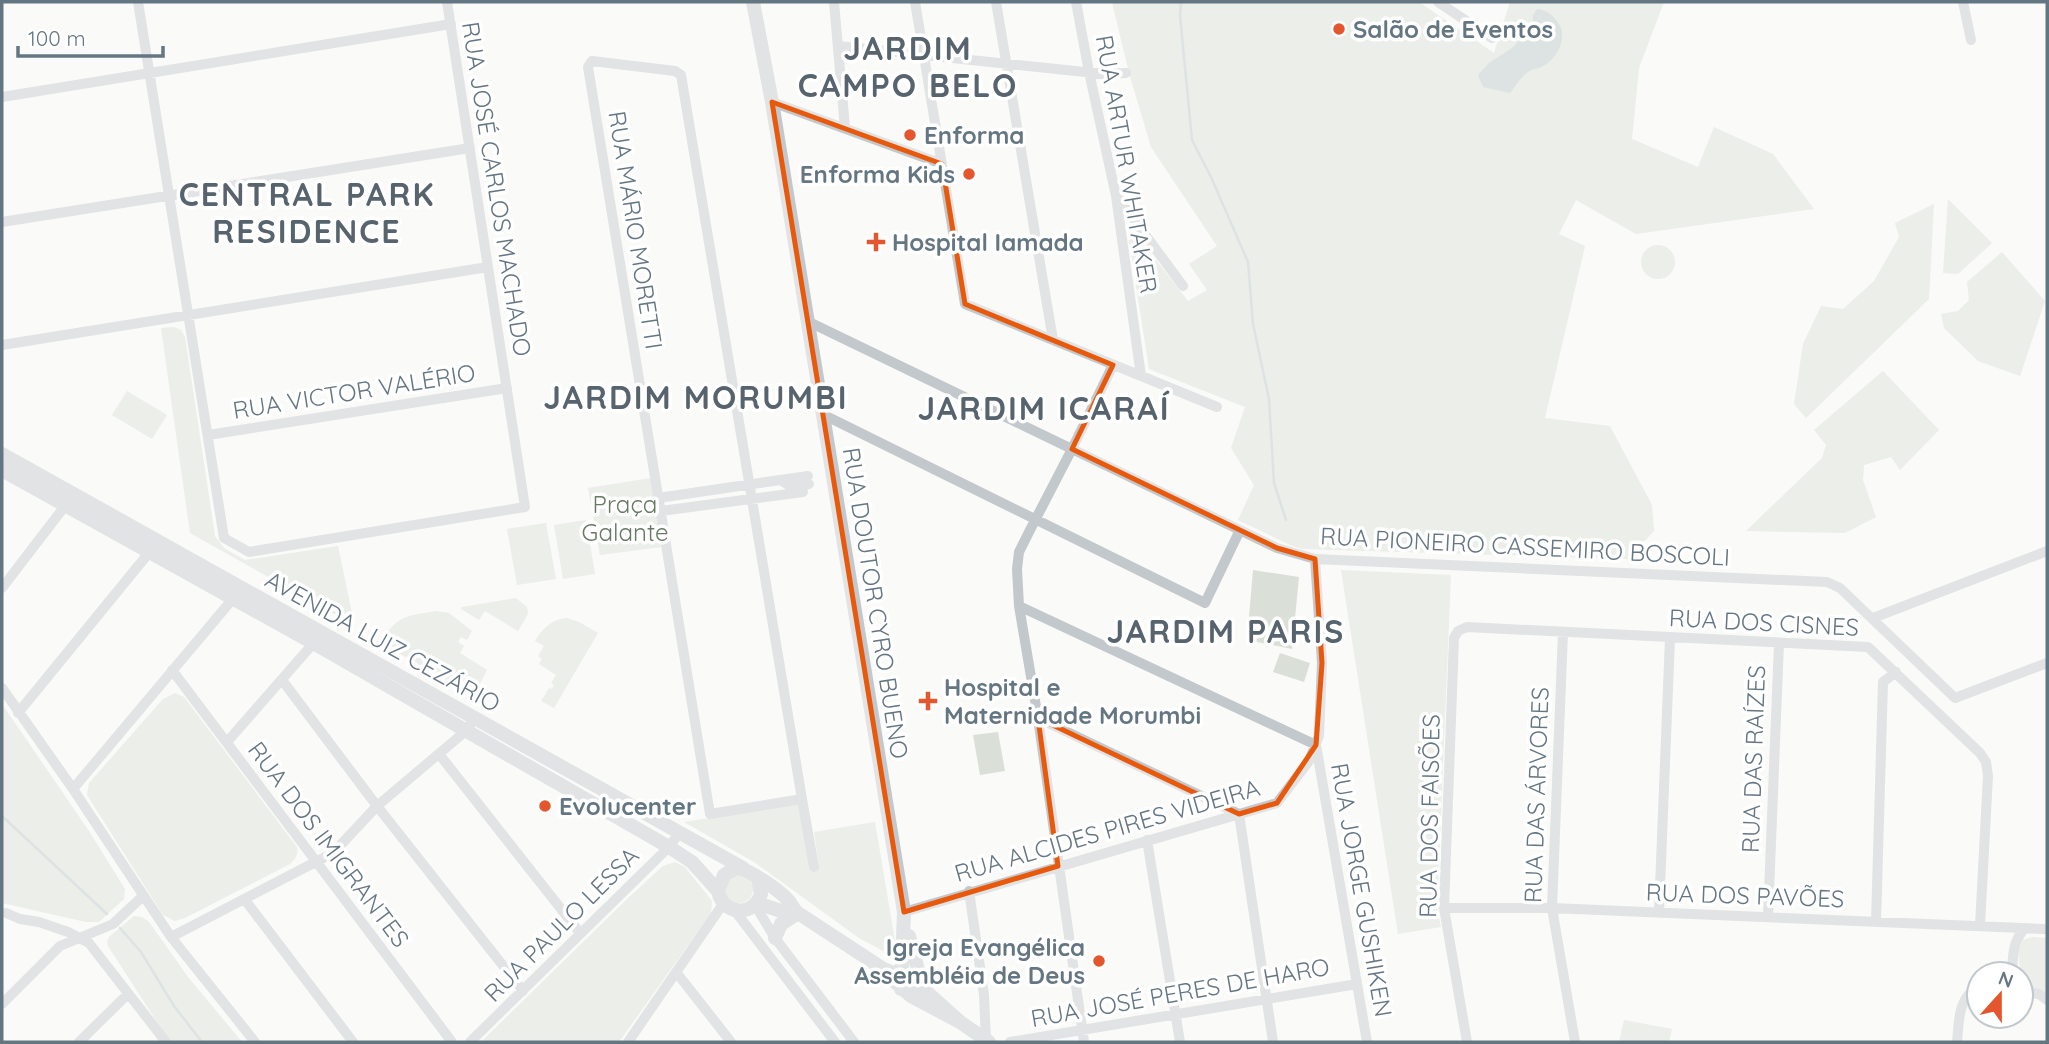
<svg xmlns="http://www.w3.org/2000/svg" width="2049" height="1044" font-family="Quicksand,sans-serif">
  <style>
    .green { fill: #dadfd7 }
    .water { fill: #bbc7cb }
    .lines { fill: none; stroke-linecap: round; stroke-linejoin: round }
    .stream { stroke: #bbc7cb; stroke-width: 2.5 }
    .minor { stroke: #c3c8cc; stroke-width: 10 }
    .tertiary { stroke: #c3c8cc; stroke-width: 14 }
    .marked { fill: none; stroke: #e8590c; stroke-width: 5; stroke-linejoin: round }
    .poi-dot { fill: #e4572e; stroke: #fff; stroke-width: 2.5 }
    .labels { text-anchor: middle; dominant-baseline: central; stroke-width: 7; stroke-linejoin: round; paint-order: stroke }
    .poi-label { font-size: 24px; font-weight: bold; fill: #657683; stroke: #fff; text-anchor: start }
    .street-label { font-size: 24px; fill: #657683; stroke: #fff }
    .park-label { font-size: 24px; fill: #687a64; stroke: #fff }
    .district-label { font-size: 32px; font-weight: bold; letter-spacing: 2px; fill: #57646e; stroke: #fff }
  </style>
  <rect width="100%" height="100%" fill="#fafaf8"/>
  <!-- green -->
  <path class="green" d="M1112,2H1419L1494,53L1510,2H1664L1639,68L1632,139L1698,167L1714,127L1773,154L1814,209L1636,234L1576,200L1559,234L1585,246L1545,418L1610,426L1652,505L1654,531L1628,559L1302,549L1290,545L1238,520L1254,485L1231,448L1245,407L1149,369L1129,240L1137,236L1188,301L1207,290L1189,264L1217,246L1151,147L1129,73Z
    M1948,199L1992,243L1958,274L1943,273Z
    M1934,204L1929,299L1806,418L1794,404L1803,344L1821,306L1843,309L1874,281L1899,237L1895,223Z
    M1641 262a17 17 0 1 1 34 0a17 17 0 1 1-34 0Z
    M2002,252L2045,301L2020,376L1978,361L1944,328L1941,314L1958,311L1969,300L1967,282Z
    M174,327L181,330L185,337L215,536L224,548L245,560L338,546L352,613L336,615L190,533L161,328Z
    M1883,371L1939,430L1900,470L1891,457L1864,465L1863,480L1876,517L1845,533L1746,531L1822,458L1826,445L1814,430Z
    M127,391L167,415L152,439L112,415Z
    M651,478L662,547L600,555L588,488Z
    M586,520L595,574L563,579L554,525Z
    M546,523L556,579L517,585L507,529Z
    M1253,570L1299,577L1292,649L1247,640Z
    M1341,570L1451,575L1437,909L1441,927L1398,934Z
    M516,598L527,607L528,614L518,631L485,611L479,620L461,609L462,607Z
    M436,611L449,613L472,631L467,640L461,637L458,642L464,646L460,653L487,670L474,695L381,643C396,615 407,616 436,611Z
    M567,618L579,622L598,633L554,708L541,701L549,688L552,689L554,685L551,683L556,675L539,664L542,659L538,656L544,646L535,641C543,628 552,619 567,618Z
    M1280,653L1310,663L1304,682L1273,672Z
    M175,693L184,697L297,847C298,855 296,859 290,864L185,918L175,921L163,915L87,795L89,783L163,699Z
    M2,704L89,831L125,889L124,899L99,922H86L2,903Z
    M998,732L1005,771L980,775L973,735Z
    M799,804L819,867L814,832L875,822L898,959L859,938L754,862L684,822Z
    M675,862L685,867L712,901L711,913L619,1042H481L627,899L663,866Z
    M725 889a14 14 0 1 1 28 0a14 14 0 1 1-28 0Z
    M134,916L142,917L149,922L188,977L242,1042H170L108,946L107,941L110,936Z
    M2032,937L2047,938V995L2041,989H2030L2021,982L2018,951L2023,940Z
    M1624,1020L1672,1029L1669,1042H1619Z"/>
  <!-- water -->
  <path class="water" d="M1537,9C1547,10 1553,15 1559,24C1568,37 1557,59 1543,66C1538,69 1533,68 1528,72C1521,77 1516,86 1510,93L1483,87L1478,75L1489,63L1512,48L1532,28L1533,15Z"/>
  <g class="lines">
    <!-- stream -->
    <path class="stream" d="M1181,2L1180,15L1192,140L1211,177L1248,262L1253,324L1269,399L1274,483L1286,520
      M2,816L107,914
      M120,928L141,952L174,1006L202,1042"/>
    <!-- minor -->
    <path class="minor" d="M138,2L224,538L249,552L525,507L447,2
      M834,2L845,128
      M915,2L965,304L1217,407
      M996,2L1053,340
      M1076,2L1089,72L1116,196L1141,376
      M1438,2L1492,38
      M1963,2L1971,40
      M839,46L1104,74L1126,73
      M2,97L451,24
      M772,102L942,164
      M1118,198L1183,286
      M2,222L470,148
      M807,321L1277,548L1315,559L1827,582L1840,588L1955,698L2047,663
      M2,345L488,267
      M822,414L1205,603L1240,530
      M208,435L507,388
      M780,480L808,476
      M658,498L780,480L792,487L809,484
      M661,511L803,492
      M2,588L68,502
      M1019,606L1316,745L1367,1042
      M1873,618L2047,551
      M1563,632L1552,908L1575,1042
      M172,670L452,1042
      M282,680L377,806L523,991
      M2,688L73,789L171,937L255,1042
      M18,713L152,549
      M1038,718L1239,814L1273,1042
      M227,742L318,638
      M439,754L580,933
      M73,789L236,595
      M802,799L710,814L588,67L592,61L675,71L681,75L802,799L814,867
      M1147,840L1180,1042
      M969,891L984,995L986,1040
      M245,900L353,1042
      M755,905L775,938L854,1042
      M1444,908H1552L2044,929
      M735,911L835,1042
      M904,912L1277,803L1309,761L1319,736L1322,663L1315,559
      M1659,912L1670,638
      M6,913L20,919L39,922L68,932L89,943L166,1042
      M1768,917L1779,643
      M1876,922L1883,682L1896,672
      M171,937L333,853L377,806L467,730L474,718
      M676,972L731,1042
      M2012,974C2013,956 2012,942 2025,928
      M2021,992L2039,994L2047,1000
      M2,1004L60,946L113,924L143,896
      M79,1042L128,994
      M470,1042L669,847L679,833
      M628,1042L723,904
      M1010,1042L1357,984
      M1084,1042L1038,718L1019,606L1017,569L1019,552L1029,532L1072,449L1113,365
      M1467,1042L1444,908L1454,638L1458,631L1467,627L1868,647L1980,753L1986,762L1988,776L1980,925
      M1957,1042C1959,1022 1958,1003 1973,990H1979"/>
    <!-- tertiary -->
    <path class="tertiary" d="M753,2L772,102L904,912L901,989
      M2,454L743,868
      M2,470L315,644L669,847L692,862L718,891
      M758,878L761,894C753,918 723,915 718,891L724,875L736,868C748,868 780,891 788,900C793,905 792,909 798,913L885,970L911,978L960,1022
      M757,903L784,912L792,909
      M909,936L922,985
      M775,938L781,924L798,913
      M895,982L911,996L960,1022L989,1042"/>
  </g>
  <!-- marked area -->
  <path d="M0 0H2049V1044H0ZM772,102L942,164L965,304L1113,365L1072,449L1277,548L1315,559L1322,663L1316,745L1277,803L1239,814L1038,718L1058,866L904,912Z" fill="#fafaf8" fill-opacity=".55" fill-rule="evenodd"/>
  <path class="marked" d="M772,102L942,164L965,304L1113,365L1072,449L1277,548L1315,559L1322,663L1316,745L1277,803L1239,814L1038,718L1058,866L904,912Z"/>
  <!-- markers -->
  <g class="poi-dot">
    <circle cx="1339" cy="29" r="7"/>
    <circle cx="910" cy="135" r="7"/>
    <circle cx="969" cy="174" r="7"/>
    <path d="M872.5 231.5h7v7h7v7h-7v7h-7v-7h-7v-7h7z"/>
    <path d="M924.5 690.5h7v7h7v7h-7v7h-7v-7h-7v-7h7z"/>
    <circle cx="545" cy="806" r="7"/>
    <circle cx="1099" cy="961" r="7"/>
  </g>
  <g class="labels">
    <!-- poi labels -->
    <g class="poi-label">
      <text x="1353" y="29">Salão de Eventos</text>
      <text x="924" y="135">Enforma</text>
      <text x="955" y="174" text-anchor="end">Enforma Kids</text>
      <text x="892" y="242">Hospital Iamada</text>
      <text x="944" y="687">Hospital e<tspan x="944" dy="28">Maternidade Morumbi</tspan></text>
      <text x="559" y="806">Evolucenter</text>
      <text x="1085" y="947" text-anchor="end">Igreja Evangélica<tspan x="1085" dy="28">Assembléia de Deus</tspan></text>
    </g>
    <!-- street labels -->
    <g class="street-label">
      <text transform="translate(1127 164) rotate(80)">RUA ARTUR WHITAKER</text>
      <text transform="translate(497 189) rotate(81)">RUA JOSÉ CARLOS MACHADO</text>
      <text transform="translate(636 230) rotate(81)">RUA MÁRIO MORETTI</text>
      <text transform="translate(354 391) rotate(-9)">RUA VICTOR VALÉRIO</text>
      <text transform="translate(1525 546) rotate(3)">RUA PIONEIRO CASSEMIRO BOSCOLI</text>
      <text transform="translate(876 603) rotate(81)">RUA DOUTOR CYRO BUENO</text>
      <text transform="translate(1764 622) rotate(3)">RUA DOS CISNES</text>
      <text transform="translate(383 641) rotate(29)">AVENIDA LUIZ CEZÁRIO</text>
      <text transform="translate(1753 759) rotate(-88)">RUA DAS RAÍZES</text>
      <text transform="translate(1536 795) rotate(-88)">RUA DAS ÁRVORES</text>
      <text transform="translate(1429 816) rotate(-89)">RUA DOS FAISÕES</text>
      <text transform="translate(1107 830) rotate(-16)">RUA ALCIDES PIRES VIDEIRA</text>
      <text transform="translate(329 844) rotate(53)">RUA DOS IMIGRANTES</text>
      <text transform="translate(1362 890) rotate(80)">RUA JORGE GUSHIKEN</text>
      <text transform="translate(1745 895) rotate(2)">RUA DOS PAVÕES</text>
      <text transform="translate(561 924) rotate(-45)">RUA PAULO LESSA</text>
      <text transform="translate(1180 992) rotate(-10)">RUA JOSÉ PERES DE HARO</text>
    </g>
    <!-- park labels -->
    <g class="park-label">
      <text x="625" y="504">Praça<tspan x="625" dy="28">Galante</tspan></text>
    </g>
    <!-- district labels -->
    <g class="district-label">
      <text x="908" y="48">JARDIM<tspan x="908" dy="37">CAMPO BELO</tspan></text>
      <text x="307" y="194">CENTRAL PARK<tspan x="307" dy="37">RESIDENCE</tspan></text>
      <text x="696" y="397">JARDIM MORUMBI</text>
      <text x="1044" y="408">JARDIM ICARAÍ</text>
      <text x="1226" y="631">JARDIM PARIS</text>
    </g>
  </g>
  <!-- border -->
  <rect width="2049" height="1044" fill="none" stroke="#657683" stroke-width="7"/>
  <!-- north arrow -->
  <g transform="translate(2000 995) rotate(21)"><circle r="33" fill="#ffffff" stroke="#c1c8cd" stroke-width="2"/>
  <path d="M0-5L12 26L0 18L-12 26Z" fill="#e4572e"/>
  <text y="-10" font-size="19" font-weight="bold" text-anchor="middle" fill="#657683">N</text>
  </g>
  <!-- scale -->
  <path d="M18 46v10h145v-10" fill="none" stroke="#657683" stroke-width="3.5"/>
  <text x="28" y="46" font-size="21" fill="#657683" stroke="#ffffff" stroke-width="5" paint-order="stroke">100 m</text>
</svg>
